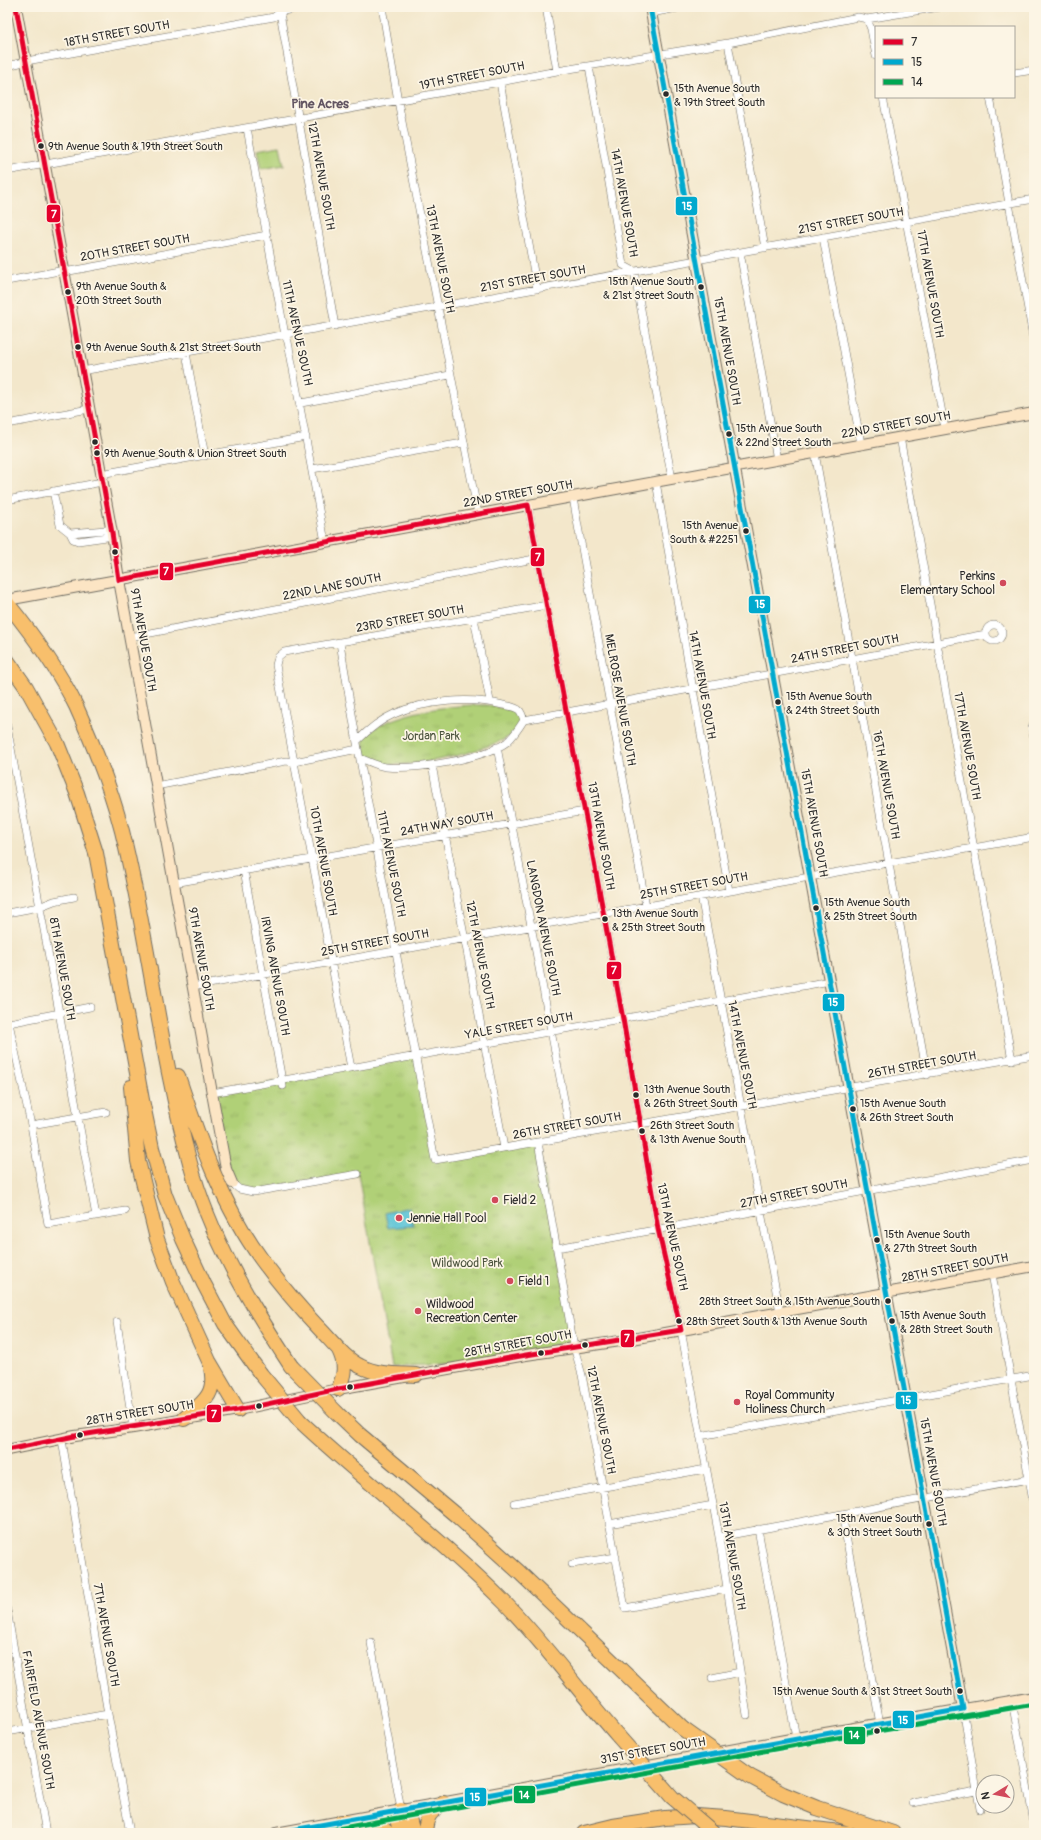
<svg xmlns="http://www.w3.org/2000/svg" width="1041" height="1840" font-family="Pangolin,sans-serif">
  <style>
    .green { fill: #b0d077; stroke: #6e7e51 }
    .park { fill: url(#park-tufts); stroke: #6e7e51 }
    .water { fill: #5ac3d6; stroke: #427780 }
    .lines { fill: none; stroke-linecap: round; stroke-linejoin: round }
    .street-casing { stroke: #716d63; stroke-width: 8 }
    .secondary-casing { stroke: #716d63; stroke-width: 12 }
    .highway-casing { stroke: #716d63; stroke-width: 16 }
    .street { stroke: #fff; stroke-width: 7 }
    .secondary { stroke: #fce5c4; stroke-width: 10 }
    .highway { stroke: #f8bf6c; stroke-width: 14 }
    .highway-bridge-casing { stroke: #716d63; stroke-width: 16; stroke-linecap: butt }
    .highway-bridge { stroke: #f8bf6c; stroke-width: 14 }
    .bus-1-casing { stroke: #fcf5e5; stroke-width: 8 }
    .bus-2-casing { stroke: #fcf5e5; stroke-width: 8 }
    .bus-3-casing { stroke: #fcf5e5; stroke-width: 8 }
    .bus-1 { stroke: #e4002b; stroke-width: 5 }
    .bus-2 { stroke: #00a9ce; stroke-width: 5 }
    .bus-3 { stroke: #00a651; stroke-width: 5 }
    .bus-dot { fill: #2b2b2b; stroke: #fcf5e5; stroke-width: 1.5 }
    .poi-dot { fill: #d1495b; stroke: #fcf5e5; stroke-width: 1.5 }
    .labels { text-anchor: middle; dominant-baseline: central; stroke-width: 3.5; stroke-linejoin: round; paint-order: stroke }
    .bus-label { font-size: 11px; fill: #2b2b2b; stroke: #fcf5e5; text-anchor: start }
    .street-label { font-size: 12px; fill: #2b2b2b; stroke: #fcf5e5 }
    .poi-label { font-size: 12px; fill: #2b2b2b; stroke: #fcf5e5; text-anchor: start }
    .park-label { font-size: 12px; fill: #4c543e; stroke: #fcf5e5 }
    .neighbourhood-label { font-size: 13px; font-weight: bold; fill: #635663; stroke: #fcf5e5 }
    .line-badge { stroke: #fcf5e5; stroke-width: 1.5 }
    .badge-label { font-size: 11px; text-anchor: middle; font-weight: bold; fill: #fff }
  </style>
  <defs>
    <pattern id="park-tufts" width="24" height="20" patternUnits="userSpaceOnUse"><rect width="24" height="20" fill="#b0d077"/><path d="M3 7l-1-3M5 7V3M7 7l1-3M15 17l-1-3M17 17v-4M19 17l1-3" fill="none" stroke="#98b367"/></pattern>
  </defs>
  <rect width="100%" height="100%" fill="#fcf5e5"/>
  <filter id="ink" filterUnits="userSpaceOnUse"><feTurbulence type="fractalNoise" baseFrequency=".025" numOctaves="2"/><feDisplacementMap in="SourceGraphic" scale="8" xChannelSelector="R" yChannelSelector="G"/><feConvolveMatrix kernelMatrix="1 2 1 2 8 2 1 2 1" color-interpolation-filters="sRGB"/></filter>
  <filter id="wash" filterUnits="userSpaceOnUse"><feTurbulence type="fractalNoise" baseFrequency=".012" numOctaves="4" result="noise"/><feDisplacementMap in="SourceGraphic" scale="16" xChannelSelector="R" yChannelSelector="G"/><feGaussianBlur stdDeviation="0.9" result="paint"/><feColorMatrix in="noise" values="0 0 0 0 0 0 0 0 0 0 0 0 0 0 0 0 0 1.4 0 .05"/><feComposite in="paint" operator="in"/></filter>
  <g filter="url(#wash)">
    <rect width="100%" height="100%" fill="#f3e7cb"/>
    <!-- green -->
    <path class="green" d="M280,146L284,165L261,169L257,150Z"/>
    <!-- park -->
    <path class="park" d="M473,705H487L516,711L521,722C518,727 514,733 510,736C484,752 401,773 373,761C363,757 363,747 364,737C368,734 373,729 379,726C407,711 442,707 473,705Z
      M416,1056L435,1160L538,1142L574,1347L458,1363L392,1367L358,1174L253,1192L232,1183L212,1093Z"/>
    <!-- water -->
    <path class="water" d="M405,1208H410L413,1226L388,1228L385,1213Z"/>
  </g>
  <g filter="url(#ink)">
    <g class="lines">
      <defs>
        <path id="street" d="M279,7L335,326
          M382,7L398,101L478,514
          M546,7L557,71
          M7,9L16,7
          M651,13L683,7
          M867,19L871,29L876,56
          M728,43L765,248
          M7,66L32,60L274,17L280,12L300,7
          M589,66L623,265L634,271L672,479
          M1014,73L1034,70
          M500,82L537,289
          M883,97L945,429
          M990,97L1034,343
          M247,128L285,335L288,342L325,542
          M7,171L500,82L557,71L728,43L858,17L867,19L940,7
          M823,237L861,444
          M740,252L777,460
          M7,281L59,271L64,272L267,235
          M186,353L205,456
          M82,371L1034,199
          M301,403L450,375
          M7,424L89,409
          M900,437L1012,1060
          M815,453L927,1075
          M312,469L463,443
          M656,482L729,891
          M53,491L60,525L70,533L73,539L78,541L107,537L109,533H112
          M573,498L646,906
          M7,500L102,482L106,473L306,437
          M528,505L623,1019L658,1229L681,1330L719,1537L747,1715
          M70,533L106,530L109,533
          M474,618L490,701
          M986 633a8 8 0 1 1 16 0a8 8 0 1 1-16 0Z
          M130,637L539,558
          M340,643L358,749L435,1160L1034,1055
          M1034,723L1032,727L1034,737
          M7,726L96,1216
          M357,741C368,730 380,720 394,714C425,700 471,697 503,705C509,706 517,707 520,711C522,714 523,717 524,720
          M497,747L571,1136
          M360,758C368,761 377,766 386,767C415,770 484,759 507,742C514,736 519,728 524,720L986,634
          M432,765L504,1148
          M156,786L286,761L294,762L358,749
          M244,870L283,1086
          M174,883L585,811
          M701,896L780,1312
          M7,913L39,907L54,901L74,897
          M192,987L1034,837
          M7,1022L9,1023L31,1125L48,1224L125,1211
          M9,1023L90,1007
          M351,1068L276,665L278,657L284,652L547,605
          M212,1093L830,981
          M31,1125L106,1112
          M538,1142L574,1347L582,1375L625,1608L727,1589
          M232,1183L239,1189L253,1192L358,1174
          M557,1248L1034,1160
          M992,1274L1034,1507
          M117,1322L133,1428
          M700,1436L1034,1375
          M62,1440L108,1714L130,1833
          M514,1503L706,1469
          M842,1514L880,1724
          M609,1524L713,1505
          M758,1529L796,1738
          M719,1537L1034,1478
          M572,1564L616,1557
          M7,1610L46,1833
          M371,1643L401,1810
          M712,1678L740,1672
          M1012,1701L1034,1823
          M963,1709L980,1809
          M7,1732L108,1714
          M913,1803L976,1791"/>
        <path id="secondary" d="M16,7L112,533L119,580L212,1093L226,1169L232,1183
          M650,7L963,1709
          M7,600L1034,413
          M7,1450L75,1436L133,1428L238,1410L338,1389L526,1355L627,1340L1034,1266
          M276,1833L796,1738L1034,1697"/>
        <path id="highway" d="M7,603C33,635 58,669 76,706C94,746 111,788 122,831C149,940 160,1054 190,1163C210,1237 249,1302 291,1366
          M7,660L26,687L57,743L77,793L96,853L142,1100L152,1148L165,1195L183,1239L204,1284L225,1324L260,1373
          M178,1076C199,1139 222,1206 262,1260C279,1283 298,1306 318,1327C331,1340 344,1358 360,1366C377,1375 397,1374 416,1375
          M131,1087L138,1161L157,1239L173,1282L209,1361L238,1410
          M338,1389C345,1375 346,1364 339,1350
          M337,1413L360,1435L458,1517L519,1572L683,1729
          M184,1419C202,1403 217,1395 211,1368
          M300,1421C367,1484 441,1538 506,1604C546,1645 580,1693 618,1736
          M749,1776L783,1794L817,1808L893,1833
          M401,1810L409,1818L413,1833
          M341,1822C358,1822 376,1820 388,1833
          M401,1833L398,1823L401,1810
          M425,1833C426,1816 430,1812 444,1803
          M584,1833L613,1826L665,1818L697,1816L726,1818L848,1833"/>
      </defs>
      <!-- street casing -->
      <use href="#street" class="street-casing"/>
      <!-- secondary casing -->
      <use href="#secondary" class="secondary-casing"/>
      <!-- highway casing -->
      <use href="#highway" class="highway-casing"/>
      <!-- street -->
      <use href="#street" class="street"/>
      <!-- secondary -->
      <use href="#secondary" class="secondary"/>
      <!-- highway -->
      <use href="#highway" class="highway"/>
      <defs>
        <path id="highway-bridge" d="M291,1366L337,1413
          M260,1373L300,1421
          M683,1729L749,1776
          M618,1736L672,1797L714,1833"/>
      </defs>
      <!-- highway-bridge casing -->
      <use href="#highway-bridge" class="highway-bridge-casing"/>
      <!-- highway-bridge -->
      <use href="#highway-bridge" class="highway-bridge"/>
      <defs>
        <path id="bus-1" d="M7,1450L75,1436L238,1410L338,1389L526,1355L681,1330L658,1229L623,1019L528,505L119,580L112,533L16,7"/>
        <path id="bus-2" d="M276,1833L963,1709L650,7"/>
        <path id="bus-3" d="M315,1833L797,1745L1034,1704"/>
      </defs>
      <!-- bus-1 casing -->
      <use href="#bus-1" class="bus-1-casing"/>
      <!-- bus-2 casing -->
      <use href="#bus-2" class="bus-2-casing"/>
      <!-- bus-3 casing -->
      <use href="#bus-3" class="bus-3-casing"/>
      <!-- bus-1 -->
      <use href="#bus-1" class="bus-1"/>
      <!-- bus-2 -->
      <use href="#bus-2" class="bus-2"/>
      <!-- bus-3 -->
      <use href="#bus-3" class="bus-3"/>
    </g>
  </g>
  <!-- markers -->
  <g class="bus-dot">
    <circle cx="666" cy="94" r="3.5"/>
    <circle cx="41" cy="146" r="3.5"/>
    <circle cx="701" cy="287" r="3.5"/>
    <circle cx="68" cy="292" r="3.5"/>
    <circle cx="78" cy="347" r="3.5"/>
    <circle cx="729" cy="434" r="3.5"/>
    <circle cx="95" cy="442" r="3.5"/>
    <circle cx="97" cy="453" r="3.5"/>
    <circle cx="746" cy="531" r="3.5"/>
    <circle cx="115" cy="552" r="3.5"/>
    <circle cx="778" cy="702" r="3.5"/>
    <circle cx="816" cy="908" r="3.5"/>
    <circle cx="605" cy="919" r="3.5"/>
    <circle cx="636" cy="1095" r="3.5"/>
    <circle cx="853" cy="1109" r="3.5"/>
    <circle cx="642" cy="1131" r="3.5"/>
    <circle cx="877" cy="1240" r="3.5"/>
    <circle cx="888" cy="1301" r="3.5"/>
    <circle cx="679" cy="1321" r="3.5"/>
    <circle cx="892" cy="1321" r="3.5"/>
    <circle cx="585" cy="1345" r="3.5"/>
    <circle cx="541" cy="1353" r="3.5"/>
    <circle cx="350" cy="1387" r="3.5"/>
    <circle cx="259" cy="1406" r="3.5"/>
    <circle cx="80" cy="1435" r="3.5"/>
    <circle cx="929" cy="1524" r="3.5"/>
    <circle cx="960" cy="1691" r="3.5"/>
    <circle cx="877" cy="1731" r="3.5"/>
  </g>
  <g class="poi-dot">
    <circle cx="1003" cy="583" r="4"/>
    <circle cx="495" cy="1200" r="4"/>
    <circle cx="399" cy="1218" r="4"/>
    <circle cx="510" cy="1281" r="4"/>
    <circle cx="418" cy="1311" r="4"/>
    <circle cx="737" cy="1402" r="4"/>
  </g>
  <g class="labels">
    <!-- bus labels -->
    <g class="bus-label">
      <text x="674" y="88">15th Avenue South<tspan x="674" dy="14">&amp; 19th Street South</tspan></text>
      <text x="48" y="146">9th Avenue South &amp; 19th Street South</text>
      <text x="694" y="281" text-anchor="end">15th Avenue South<tspan x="694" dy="14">&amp; 21st Street South</tspan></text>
      <text x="76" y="286">9th Avenue South &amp;<tspan x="76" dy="14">20th Street South</tspan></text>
      <text x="86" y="347">9th Avenue South &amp; 21st Street South</text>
      <text x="736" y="428">15th Avenue South<tspan x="736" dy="14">&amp; 22nd Street South</tspan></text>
      <text x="104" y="453">9th Avenue South &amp; Union Street South</text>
      <text x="738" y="525" text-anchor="end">15th Avenue<tspan x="738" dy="14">South &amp; #2251</tspan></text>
      <text x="786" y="696">15th Avenue South<tspan x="786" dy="14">&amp; 24th Street South</tspan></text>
      <text x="824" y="902">15th Avenue South<tspan x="824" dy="14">&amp; 25th Street South</tspan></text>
      <text x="612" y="913">13th Avenue South<tspan x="612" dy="14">&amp; 25th Street South</tspan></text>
      <text x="644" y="1089">13th Avenue South<tspan x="644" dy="14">&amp; 26th Street South</tspan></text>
      <text x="860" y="1103">15th Avenue South<tspan x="860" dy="14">&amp; 26th Street South</tspan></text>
      <text x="650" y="1125">26th Street South<tspan x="650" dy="14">&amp; 13th Avenue South</tspan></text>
      <text x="884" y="1234">15th Avenue South<tspan x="884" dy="14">&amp; 27th Street South</tspan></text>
      <text x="880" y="1301" text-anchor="end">28th Street South &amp; 15th Avenue South</text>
      <text x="900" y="1315">15th Avenue South<tspan x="900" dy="14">&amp; 28th Street South</tspan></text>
      <text x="686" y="1321">28th Street South &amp; 13th Avenue South</text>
      <text x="922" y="1518" text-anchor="end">15th Avenue South<tspan x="922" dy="14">&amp; 30th Street South</tspan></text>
      <text x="952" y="1691" text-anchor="end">15th Avenue South &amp; 31st Street South</text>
    </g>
    <!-- street labels -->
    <g class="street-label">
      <text transform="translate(117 34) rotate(-10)">18TH STREET SOUTH</text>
      <text transform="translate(472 76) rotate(-11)">19TH STREET SOUTH</text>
      <text transform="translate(321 176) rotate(80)">12TH AVENUE SOUTH</text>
      <text transform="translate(624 203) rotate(80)">14TH AVENUE SOUTH</text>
      <text transform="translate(851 221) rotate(-10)">21ST STREET SOUTH</text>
      <text transform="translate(135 248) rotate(-10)">20TH STREET SOUTH</text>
      <text transform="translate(440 259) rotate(79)">13TH AVENUE SOUTH</text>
      <text transform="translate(533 279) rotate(-10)">21ST STREET SOUTH</text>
      <text transform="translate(930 284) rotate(80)">17TH AVENUE SOUTH</text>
      <text transform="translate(297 333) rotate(78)">11TH AVENUE SOUTH</text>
      <text transform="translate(727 351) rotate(80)">15TH AVENUE SOUTH</text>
      <text transform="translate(896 425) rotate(-10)">22ND STREET SOUTH</text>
      <text transform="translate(518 494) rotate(-10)">22ND STREET SOUTH</text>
      <text transform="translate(332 587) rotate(-11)">22ND LANE SOUTH</text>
      <text transform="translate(410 619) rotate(-10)">23RD STREET SOUTH</text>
      <text transform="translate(143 640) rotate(80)">9TH AVENUE SOUTH</text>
      <text transform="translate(845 649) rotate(-11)">24TH STREET SOUTH</text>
      <text transform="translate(702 685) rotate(80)">14TH AVENUE SOUTH</text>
      <text transform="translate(620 700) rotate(80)">MELROSE AVENUE SOUTH</text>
      <text transform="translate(967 746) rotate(80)">17TH AVENUE SOUTH</text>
      <text transform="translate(886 785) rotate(80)">16TH AVENUE SOUTH</text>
      <text transform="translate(814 823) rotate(80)">15TH AVENUE SOUTH</text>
      <text transform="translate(447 824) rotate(-10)">24TH WAY SOUTH</text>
      <text transform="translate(601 836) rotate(80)">13TH AVENUE SOUTH</text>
      <text transform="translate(323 861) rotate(80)">10TH AVENUE SOUTH</text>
      <text transform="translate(391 864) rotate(79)">11TH AVENUE SOUTH</text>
      <text transform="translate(694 886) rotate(-10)">25TH STREET SOUTH</text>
      <text transform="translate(543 928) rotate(79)">LANGDON AVENUE SOUTH</text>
      <text transform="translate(375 943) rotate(-10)">25TH STREET SOUTH</text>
      <text transform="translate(480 955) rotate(79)">12TH AVENUE SOUTH</text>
      <text transform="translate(201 959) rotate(80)">9TH AVENUE SOUTH</text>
      <text transform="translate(62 969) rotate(80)">8TH AVENUE SOUTH</text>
      <text transform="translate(275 976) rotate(80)">IRVING AVENUE SOUTH</text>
      <text transform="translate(519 1026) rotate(-10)">YALE STREET SOUTH</text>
      <text transform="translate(742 1055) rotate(79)">14TH AVENUE SOUTH</text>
      <text transform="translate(922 1065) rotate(-10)">26TH STREET SOUTH</text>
      <text transform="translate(567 1126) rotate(-10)">26TH STREET SOUTH</text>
      <text transform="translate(794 1194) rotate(-11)">27TH STREET SOUTH</text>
      <text transform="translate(672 1237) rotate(78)">13TH AVENUE SOUTH</text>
      <text transform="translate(955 1268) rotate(-11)">28TH STREET SOUTH</text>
      <text transform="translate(518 1344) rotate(-10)">28TH STREET SOUTH</text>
      <text transform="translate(140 1413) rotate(-9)">28TH STREET SOUTH</text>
      <text transform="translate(601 1420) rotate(79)">12TH AVENUE SOUTH</text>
      <text transform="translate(933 1472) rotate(80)">15TH AVENUE SOUTH</text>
      <text transform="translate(732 1556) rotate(80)">13TH AVENUE SOUTH</text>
      <text transform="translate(106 1635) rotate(80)">7TH AVENUE SOUTH</text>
      <text transform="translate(38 1720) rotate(80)">FAIRFIELD AVENUE SOUTH</text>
      <text transform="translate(653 1751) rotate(-10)">31ST STREET SOUTH</text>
    </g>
    <!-- poi labels -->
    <g class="poi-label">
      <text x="995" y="576" text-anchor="end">Perkins<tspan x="995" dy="14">Elementary School</tspan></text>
      <text x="503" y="1200">Field 2</text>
      <text x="407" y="1218">Jennie Hall Pool</text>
      <text x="518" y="1281">Field 1</text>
      <text x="426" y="1304">Wildwood<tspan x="426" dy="14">Recreation Center</tspan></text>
      <text x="745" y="1395">Royal Community<tspan x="745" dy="14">Holiness Church</tspan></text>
    </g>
    <!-- park labels -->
    <g class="park-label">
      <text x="431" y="736">Jordan Park</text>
      <text x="467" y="1263">Wildwood Park</text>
    </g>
    <!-- neighbourhood labels -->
    <g class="neighbourhood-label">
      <text x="320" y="104">Pine Acres</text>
    </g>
  </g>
  <g class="line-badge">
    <rect x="675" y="196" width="23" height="20" rx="4" fill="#00a9ce"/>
    <rect x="46" y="204" width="15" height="19" rx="4" fill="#e4002b"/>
    <rect x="530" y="547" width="15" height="20" rx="4" fill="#e4002b"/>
    <rect x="159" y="562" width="15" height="19" rx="4" fill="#e4002b"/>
    <rect x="748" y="595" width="23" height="19" rx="4" fill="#00a9ce"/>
    <rect x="606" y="961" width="16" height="19" rx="4" fill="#e4002b"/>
    <rect x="822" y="993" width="23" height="19" rx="4" fill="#00a9ce"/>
    <rect x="620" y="1329" width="15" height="19" rx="4" fill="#e4002b"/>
    <rect x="895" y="1391" width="23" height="19" rx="4" fill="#00a9ce"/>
    <rect x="206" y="1404" width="16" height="19" rx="4" fill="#e4002b"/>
    <rect x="892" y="1710" width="23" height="19" rx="4" fill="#00a9ce"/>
    <rect x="843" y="1726" width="23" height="19" rx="4" fill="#00a651"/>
    <rect x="513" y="1785" width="23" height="19" rx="4" fill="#00a651"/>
    <rect x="464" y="1787" width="23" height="20" rx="4" fill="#00a9ce"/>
  </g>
  <g class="badge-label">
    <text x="687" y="210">15</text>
    <text x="54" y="218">7</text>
    <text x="538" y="561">7</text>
    <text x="166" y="575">7</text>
    <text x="760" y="608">15</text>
    <text x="614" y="974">7</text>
    <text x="833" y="1006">15</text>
    <text x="627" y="1342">7</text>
    <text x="906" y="1404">15</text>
    <text x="214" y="1418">7</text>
    <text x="903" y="1724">15</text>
    <text x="854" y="1739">14</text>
    <text x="524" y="1799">14</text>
    <text x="475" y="1801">15</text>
  </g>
  <!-- margin -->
  <rect width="1041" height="1840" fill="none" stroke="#fcf5e5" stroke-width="24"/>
  <!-- legend -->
  <rect x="875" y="26" width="140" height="72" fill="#fcf5e5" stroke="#a8a49b"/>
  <rect x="883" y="39" width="20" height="6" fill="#e4002b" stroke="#a8a49b"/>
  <text x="911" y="46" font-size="12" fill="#2b2b2b">7</text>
  <rect x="883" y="59" width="20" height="6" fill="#00a9ce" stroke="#a8a49b"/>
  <text x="911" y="66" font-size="12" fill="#2b2b2b">15</text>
  <rect x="883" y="79" width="20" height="6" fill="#00a651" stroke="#a8a49b"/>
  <text x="911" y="86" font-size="12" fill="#2b2b2b">14</text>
  <!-- north arrow -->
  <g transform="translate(995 1794) rotate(260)"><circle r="19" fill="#fcf5e5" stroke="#a8a49b"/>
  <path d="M0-3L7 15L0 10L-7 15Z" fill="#d1495b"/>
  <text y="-6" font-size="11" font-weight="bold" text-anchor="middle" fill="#2b2b2b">N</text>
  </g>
</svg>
